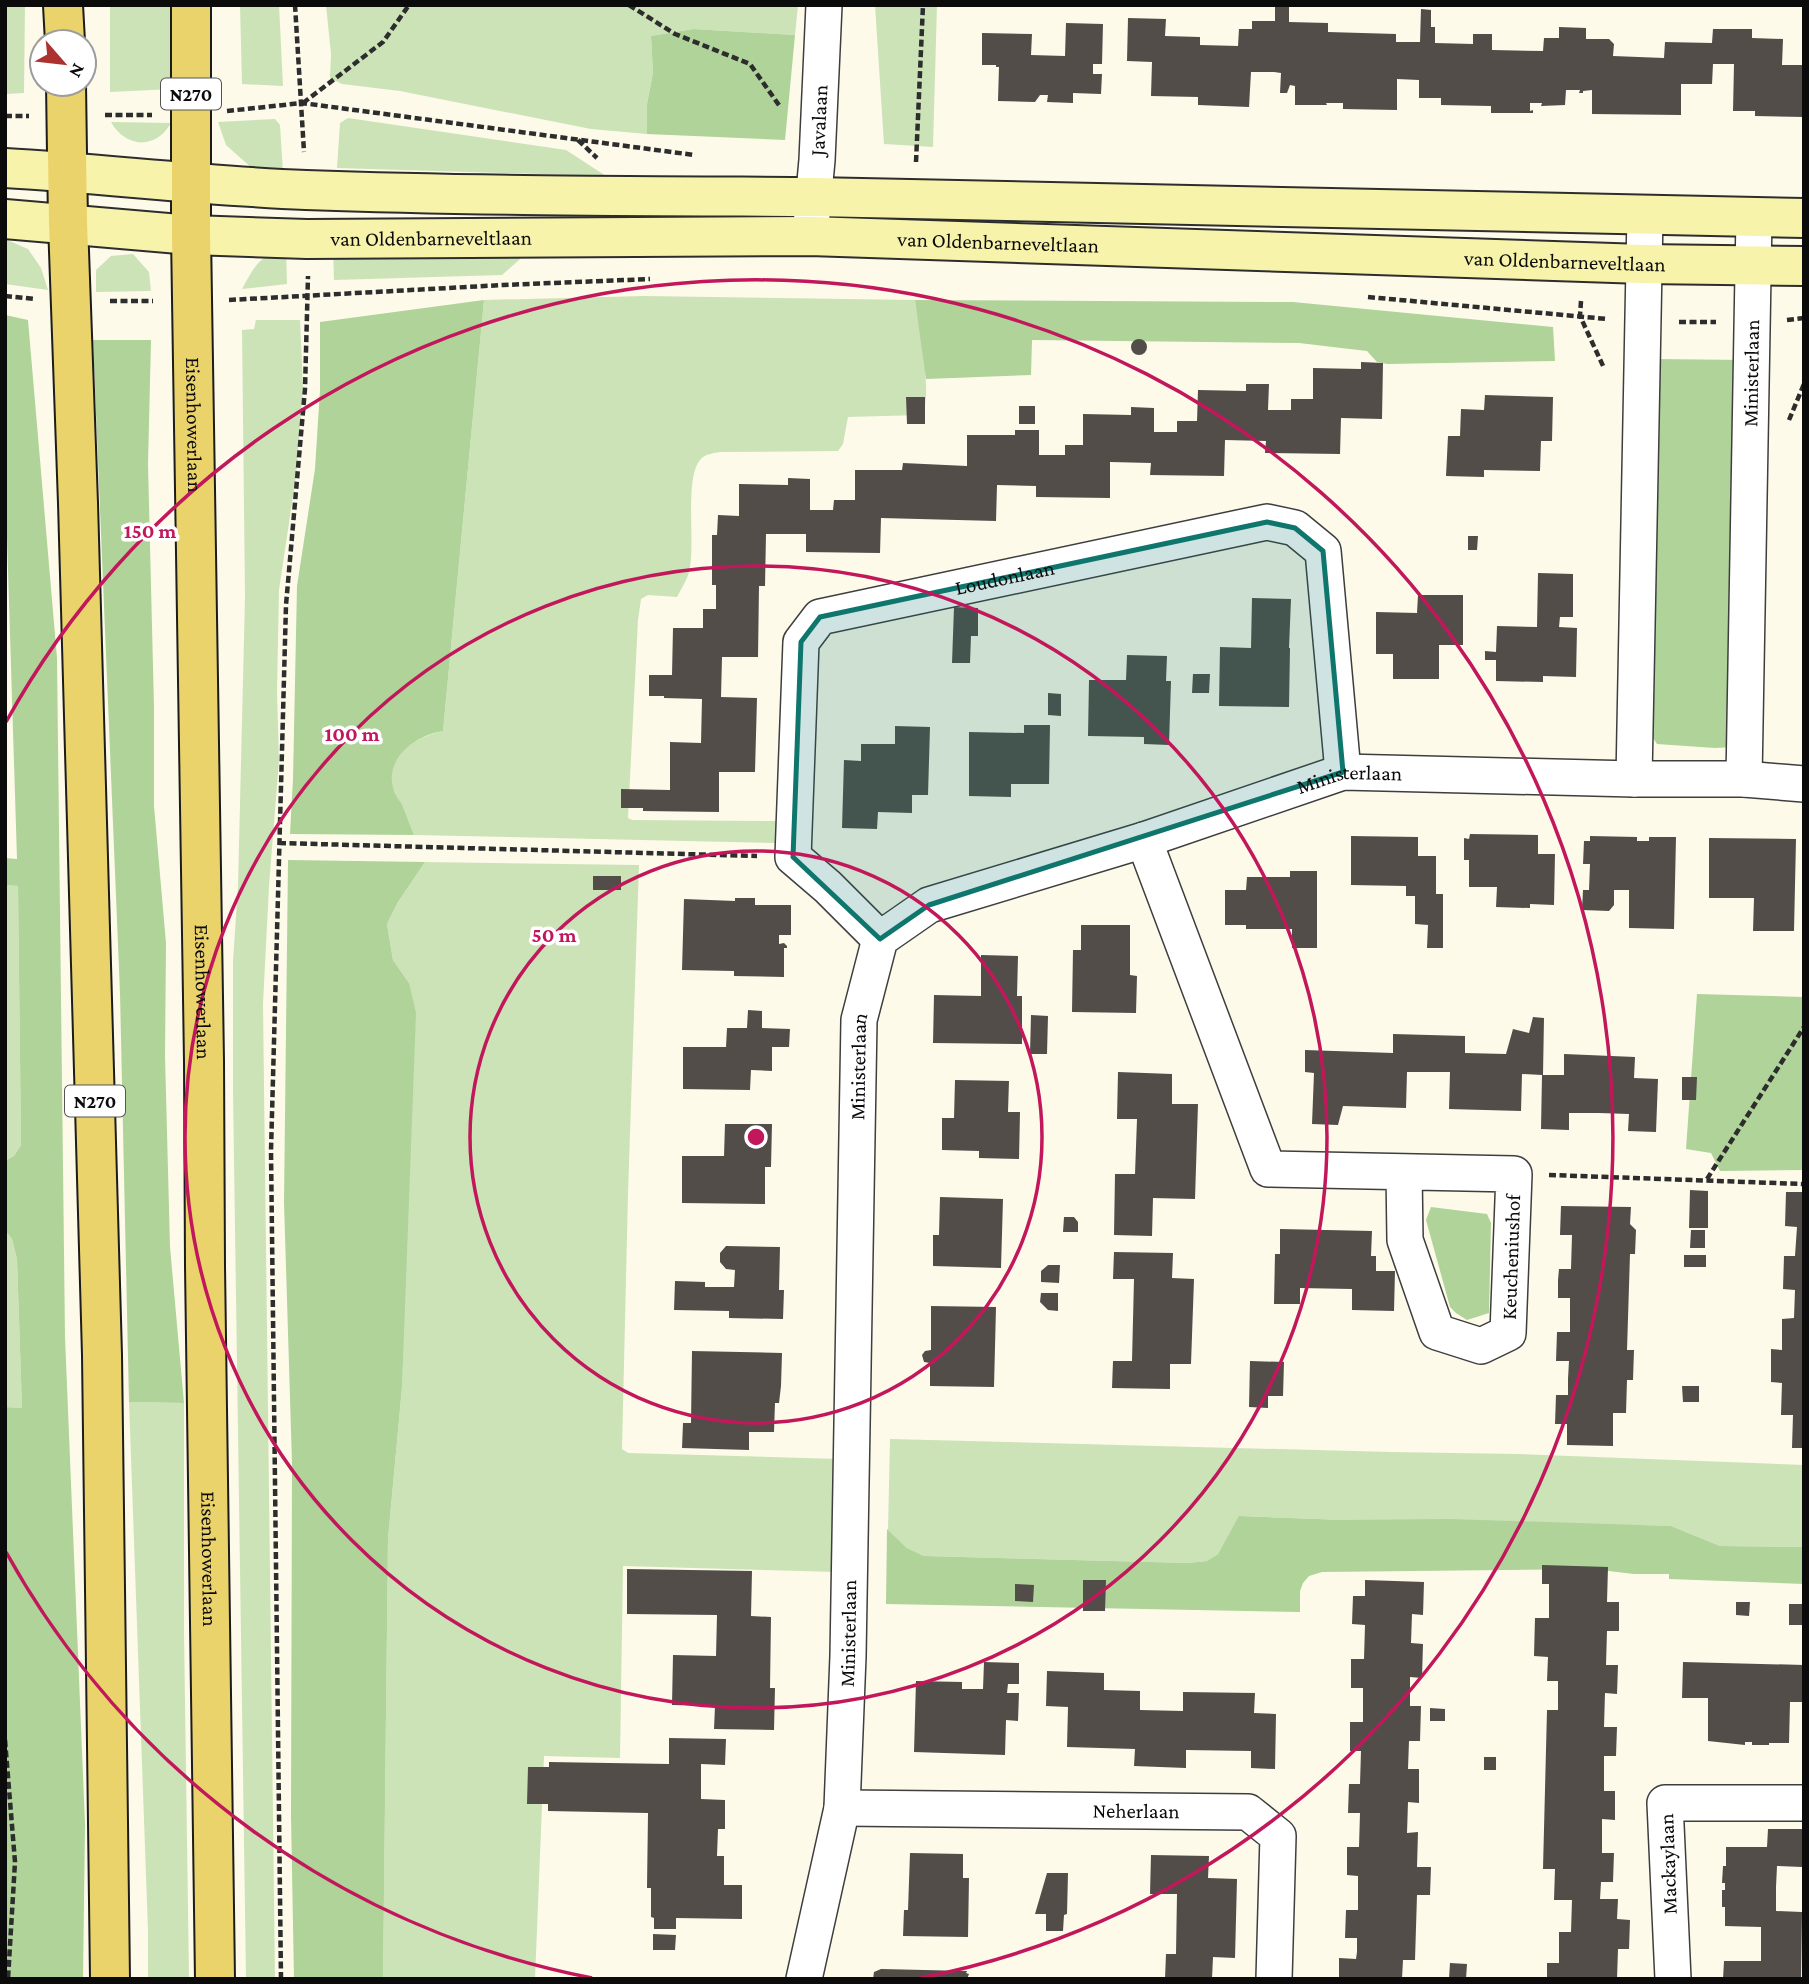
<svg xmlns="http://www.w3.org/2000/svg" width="1809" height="1984" font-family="'Crimson Pro',serif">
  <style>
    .green { fill: #cce3b8 }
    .forest { fill: #afd399 }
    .building { fill: #524d48 }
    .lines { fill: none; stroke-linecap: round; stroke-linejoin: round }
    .minor-casing { stroke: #3e3e3e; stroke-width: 38 }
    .secondary-casing { stroke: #2d2d2d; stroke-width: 42 }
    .primary-casing { stroke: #1c1c1c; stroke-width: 42 }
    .path { stroke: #2d2d2d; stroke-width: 4.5; stroke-dasharray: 7 3.5; stroke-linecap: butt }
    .minor { stroke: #fff; stroke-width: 35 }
    .secondary { stroke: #f7f3ab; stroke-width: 38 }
    .primary { stroke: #ebd36c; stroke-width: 38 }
    .marked { fill: #0f766e; fill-opacity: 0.2; stroke: #0f766e; stroke-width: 5; stroke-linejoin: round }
    .ring { fill: none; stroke: #c2185b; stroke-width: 3.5 }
    .labels { text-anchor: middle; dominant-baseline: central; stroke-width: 7; stroke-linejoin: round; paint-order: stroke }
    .shield { fill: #fff; stroke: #545454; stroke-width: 2 }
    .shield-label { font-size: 19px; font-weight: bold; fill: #0b0b0b }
    .street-label { font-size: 21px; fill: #0b0b0b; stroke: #fff }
    .centre { fill: #c2185b; stroke: #fff; stroke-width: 3.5 }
    .ring-label { font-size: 21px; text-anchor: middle; font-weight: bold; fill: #c2185b; stroke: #fff; stroke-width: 7; stroke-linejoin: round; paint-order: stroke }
  </style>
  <rect width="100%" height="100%" fill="#fdfaea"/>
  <!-- green -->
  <path class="green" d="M5,5H25L24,93L5,94Z
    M110,5H170L173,89L110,92Z
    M240,5H279L283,86L242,84Z
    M326,5H798L795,35L693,29L651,36L653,73L647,104V134L591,129L400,91L342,84L330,78L331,54Z
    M875,5H937L933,147L884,144Z
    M348,118L566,150L606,176L337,168L340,123Z
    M275,119L280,125L283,173L254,170L226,145L218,122Z
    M111,122L171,123C168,128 164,133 160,136C141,150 120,139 111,122Z
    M5,239L28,249L41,268L48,290L5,284Z
    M536,245L502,275L334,280L333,248Z
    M286,249L287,284L242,289C254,267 260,254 286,249Z
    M133,254L149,272L151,291L96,292V270L111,256Z
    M644,296L915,300C919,326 933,393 922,415L848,417L843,444L838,451L720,452C713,453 705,454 700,460C684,480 696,546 689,572C687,580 681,589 677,597L648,595L641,599L638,620L628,818L632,820L776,821V843L414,835C410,825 406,814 402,804C399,799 395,795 394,790C382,758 416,736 443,731L484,300Z
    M256,320H300L303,386L296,476L279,590L277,691L279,760L269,886L263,1004L275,1979H246L233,1091V961L238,886L245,597L242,330L254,329Z
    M425,862L639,865L628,1194L622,1449L628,1453L839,1459L837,1572L623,1566L620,1758L544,1756L535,1979H383L388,1539L402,1387L409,983L393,960L387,924L398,902Z
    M5,885L18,886L21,1145L14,1156L5,1161Z
    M5,1230L12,1239L17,1259L22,1408L5,1407Z
    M129,1402L184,1403V1631L189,1979H148V1931Z
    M890,1439L1391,1452L1518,1454L1804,1465V1547L1720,1546L1671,1526L1344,1520L1240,1516L1218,1554L1207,1561L1188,1563L924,1556L907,1548L888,1530Z"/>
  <!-- forest -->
  <path class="forest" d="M693,29L795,35L785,140L647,134V104L653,73L651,36Z
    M484,300L443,731C416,735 383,759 394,790C395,795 399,799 402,804C406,814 410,825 414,835L290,834L293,779L297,586L315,469L320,390V322Z
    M915,300L1293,302L1553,327L1555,361L1387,364L1377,362L1367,351L1299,343L1032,340L1031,375L926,379Z
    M5,315L28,320L57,658L65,1337L85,1824L83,1979H5V1407L22,1408L17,1259L12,1239L5,1230V1161L14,1156L21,1145L18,886L5,885V858L17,859L5,474Z
    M93,340H151L148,464L154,707V806L166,943L165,1056L170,1247L184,1403L129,1402L120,993Z
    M1656,359L1743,360L1734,747L1715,748L1657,744L1651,735Z
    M288,860L425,862L398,902L387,924L393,960L409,983L416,1013L402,1387L388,1539L383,1979H294L291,1816L292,1463L284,1202Z
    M1804,992V1170L1720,1171L1711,1153L1686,1149L1697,994L1803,997Z
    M1431,1207L1487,1214L1491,1223L1489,1313L1467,1320L1456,1313L1450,1307L1426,1220Z
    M1239,1516L1344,1520L1449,1519L1671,1526L1720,1546L1804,1547V1584L1669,1579V1574H1634L1592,1569L1322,1572L1309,1576L1303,1583L1300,1591V1612L886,1604L887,1529L907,1548L924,1556L1188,1563L1207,1561L1218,1554Z"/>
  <!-- building -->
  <path class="building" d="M1275,5H1289V22L1328,23V32L1396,34V42H1420L1421,9L1431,10V27H1435V43L1473,44V34H1492V50L1543,51L1544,38H1559V27L1586,28V39H1609L1614,44L1613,56L1664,58L1665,42L1712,43L1713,29H1752V38L1783,39L1782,65H1804V117L1755,116V111H1733L1734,64H1713L1712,84H1681V115L1592,114V90L1583,91V93H1579L1580,90H1566L1565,105L1541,106L1542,103H1530V111L1533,110V113H1491V106L1441,105V98H1419V80L1397,79V110L1343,109V103H1326L1327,105H1295V86L1290,85L1287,93H1280L1281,73L1274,72H1251L1249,107L1198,105V97L1151,96L1152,62L1127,61L1128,18L1166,19L1165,36L1200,37V45L1238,46L1239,29H1252V21H1275Z
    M1066,23L1103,24L1102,64H1093V74H1102L1101,94L1073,93V103L1047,102L1048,95H1040L1035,102L998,101L999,67H996V65H982V33L1032,34L1031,55L1065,56Z
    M1131 347a8 8 0 1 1 16 0a8 8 0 1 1-16 0Z
    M1361,362L1383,363L1382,419L1341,418L1340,454L1265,453L1266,441L1225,440L1224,476L1150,475L1151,463L1110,462V498L1036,497V486L997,485L996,521L881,518L880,553L806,552V534H766L765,586H759L758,657H722L721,697L757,698L755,772H719V812L643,811V808H621V789L670,790V742L701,743L702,699L664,698V696H649V675H672L673,628H703V609H716V585H712V535H717L718,515L739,516V484L788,485V478L810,479V510H833L834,500H855V470H902L903,463L967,466V435H1015V430H1039V455H1065V445H1083V414L1131,415V407L1154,408V432H1177V421H1197L1198,390L1246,391V384H1269L1268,410H1291V399H1313V368L1361,369Z
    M1485,395L1553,397L1552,441H1541L1540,471L1484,470V477L1446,476L1448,436H1460L1461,409L1484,410Z
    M906,397H925V424H907Z
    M1019,406H1035V424H1019Z
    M1468,536H1478L1477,550H1468Z
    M1538,573L1573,574V617H1560L1559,627L1577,628L1576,677L1543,676V682L1496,681V660H1485V651L1496,652L1497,626L1537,627Z
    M1418,595H1463V645H1439V679H1393V654H1376V612L1417,613Z
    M1252,598L1291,599L1289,648H1290L1289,707L1219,706L1220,647L1251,648Z
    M954,607L978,608V636H971L970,663H952Z
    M1127,655L1167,656L1166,681H1171L1169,745L1144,744V737L1088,736L1089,680H1126Z
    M1193,674H1210L1209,693H1192Z
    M1048,693L1061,694V716L1048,715Z
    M1024,725H1050L1049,784H1011V797L969,796V732L1024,733Z
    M895,726L930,727L928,795H912V813L878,812L877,829L842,828L844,760L861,761V744H895Z
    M1470,834L1538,835V854H1555L1554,905L1530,904V908L1496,907L1497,887H1469V860H1464V838L1469,839Z
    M1351,836L1418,837V856H1436V894H1443V948H1427L1428,925L1415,924V896H1406V886L1351,885Z
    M1590,836L1637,837V841H1649V837H1676L1674,929L1629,928V890H1614V905L1609,911L1582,910L1583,890H1589L1590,864H1583L1584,841H1590Z
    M1709,838L1796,839L1794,931H1753L1754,898H1709Z
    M1290,871H1317V948H1292V929H1246V925H1225V890H1246L1247,877H1290Z
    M593,876H621V890H593Z
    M735,898H755V905H791V935H779V944L784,943L787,946V948H784V977L734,976V971L682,970L684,899L735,901Z
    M1081,925H1130V975L1137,976L1136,1013L1072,1012L1073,950H1081Z
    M981,955L1018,956L1017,996H1022V1044L933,1043L934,995L981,996Z
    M748,1010L762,1011V1028L790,1029L789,1047H772V1071L751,1070L750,1090L683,1089V1047H726L727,1028H747Z
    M1031,1015L1048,1016L1047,1054H1030Z
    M1533,1017L1544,1018L1543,1075H1564V1054L1635,1057L1634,1078L1658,1079L1656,1132L1628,1131L1629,1114L1599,1113H1569V1130L1541,1129L1542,1075L1522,1074L1521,1111L1449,1109L1450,1072H1407L1406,1108L1343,1106L1338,1125L1312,1124L1314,1073L1305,1072V1050L1393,1053V1034L1465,1036V1053L1506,1054L1513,1029L1529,1033Z
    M1118,1072L1172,1074V1104H1198L1195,1199L1153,1198L1152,1236L1114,1235L1115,1174H1135L1137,1119H1117Z
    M1682,1077H1697L1696,1100H1682Z
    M955,1080L1009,1081L1008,1112H1020L1019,1159L979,1158V1151L942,1150V1118H954Z
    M725,1124H772L771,1167H765V1204L682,1203V1156H724Z
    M1690,1190L1708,1191V1228H1689Z
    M1786,1192H1804V1448H1792L1793,1415H1781L1782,1383L1771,1382V1349L1782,1350V1319L1794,1318L1795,1290L1783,1289L1784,1256H1795L1797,1227L1785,1226Z
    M940,1197L1003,1199L1001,1268L933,1266V1235H939Z
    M1561,1206L1631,1207L1630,1224L1636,1230L1635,1254H1630L1627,1350H1634L1633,1380H1627L1626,1413H1613V1446L1567,1445V1424H1555L1556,1395H1568V1379L1569,1361H1556L1557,1332H1570V1298H1558V1280L1559,1269H1571L1572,1235H1560Z
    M1064,1217H1074L1078,1222V1232H1063Z
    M1280,1229L1372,1231L1371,1256H1376V1271H1395L1394,1311L1352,1310V1289L1300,1288V1304H1274L1275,1254H1280Z
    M1691,1230H1705V1248H1690Z
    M726,1246L780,1247L779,1290H784L783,1319L729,1318V1311L674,1310L675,1281L705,1282V1287H734L735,1270L726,1269L720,1262V1253Z
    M1114,1252L1173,1253L1172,1278L1194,1279L1191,1364H1170V1389L1112,1388L1113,1361H1132L1134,1279H1113Z
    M1684,1255H1706V1267H1684Z
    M1048,1265H1060L1059,1283L1041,1282V1271Z
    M1041,1293H1058V1311L1048,1310L1040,1302Z
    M931,1306L996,1307L994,1387L930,1386V1363L924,1362L922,1355L925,1351L931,1350Z
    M692,1351L782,1353L781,1386L779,1403H775L774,1432H749V1450L682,1448L683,1423H691Z
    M1250,1361L1284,1362L1283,1396H1268V1408L1249,1407Z
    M1682,1386H1699V1402H1683Z
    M1542,1565L1608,1567L1607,1602H1619V1631H1607L1606,1665H1618L1617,1694L1605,1693L1604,1727H1617L1616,1756H1604V1791H1615V1820L1602,1819V1853H1614L1613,1882H1601L1600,1899H1618L1617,1919L1630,1920L1629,1949H1618L1617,1979H1547V1963H1559V1932H1571L1572,1900H1554L1555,1869H1543L1547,1710H1558V1681H1547L1548,1657L1534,1656L1535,1618H1549V1584H1542Z
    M627,1569L752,1571L751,1616L771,1617L770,1688H775L774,1730L714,1729L715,1706L672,1705L673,1655L716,1656L717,1615L627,1614Z
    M1083,1580H1106L1105,1611H1083Z
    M1365,1580L1424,1582L1423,1615L1412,1614L1411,1643L1423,1644L1422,1678L1410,1677V1706H1421L1420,1741H1409L1408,1769H1419V1803L1408,1802L1407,1833L1418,1832L1417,1867H1431L1430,1895H1417L1415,1960H1403L1402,1979H1339V1958L1356,1959L1357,1952V1938H1345L1346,1910H1358V1876L1347,1875V1847H1359L1360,1813H1348L1349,1784H1360L1361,1751H1350V1722H1363V1688H1351V1659H1364L1365,1625L1352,1624L1353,1596H1365Z
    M1015,1584L1034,1585L1033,1602L1015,1601Z
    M1736,1602H1750L1749,1616L1736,1615Z
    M1789,1604H1804V1625H1789Z
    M984,1662L1019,1663V1684H1008L1007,1693H1019L1018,1721L1006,1720L1005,1755L914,1752L916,1681L962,1682V1689H983Z
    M1683,1662L1804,1665V1702H1790L1789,1743H1769V1745H1752V1742H1745V1745L1708,1741V1698H1682Z
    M1047,1671L1104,1673V1690L1140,1691V1710L1183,1711V1692L1255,1693L1254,1713L1276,1714L1275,1769L1251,1768V1751L1186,1750V1768L1134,1766L1135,1749L1067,1747L1068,1707L1046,1706Z
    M1430,1708L1445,1709V1721H1430Z
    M669,1738L726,1739L725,1765L701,1764V1799L725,1800V1829H718L717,1856H724V1885H742V1919L676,1918V1929H654V1918L651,1917V1888H647L648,1813L548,1811V1804H527L528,1767H549V1762L669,1764Z
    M1484,1757H1496V1770H1484Z
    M1768,1829H1803L1802,1867L1777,1866L1776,1887V1911L1802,1912L1801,1979H1723L1724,1961H1761V1927L1725,1926V1907H1722V1890H1725V1883H1722L1723,1866H1726V1847H1767Z
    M910,1853L963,1854V1878H969L968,1937L903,1936L904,1910H908Z
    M1151,1855L1209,1856L1208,1878L1237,1879L1235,1958L1213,1957L1212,1979H1165L1166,1954H1176L1177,1894H1150Z
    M1047,1873H1068L1067,1914L1064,1915L1063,1931H1046V1914H1035Z
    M653,1934L676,1935L675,1950H653Z
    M1450,1963L1467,1964L1466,1979H1449Z
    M881,1969L967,1971L966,1973L969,1974L967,1979H873L874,1972Z"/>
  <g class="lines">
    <defs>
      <g id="minor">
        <path id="s1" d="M811,225L817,160L824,5"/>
        <path d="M1634,779L1645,215"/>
        <path id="s2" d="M1744,779L1754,217"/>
        <path d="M1144,840L1268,1169L1514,1174L1508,1333L1481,1346L1437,1332L1405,1240L1404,1172"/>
        <path id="s3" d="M880,939L828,887L793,857L801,642L820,617L1267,522L1295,528L1323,551L1343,772"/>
        <path id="s4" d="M842,1808L1248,1812L1278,1836L1274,1979"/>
        <path id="s5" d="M804,1979L842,1808L848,1656L859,1020L880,939L929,905L1144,840L1343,772L1634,779H1744L1804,784"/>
        <path d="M1673,1979L1665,1803H1804"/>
      </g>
      <g id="secondary">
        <path d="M5,168C106,174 205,186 306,190C475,196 645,196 814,197L1804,218"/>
        <path id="s6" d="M5,219L191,235L307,239L810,236L1643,264L1804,266"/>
      </g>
      <g id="primary">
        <path d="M63,5L65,42"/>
        <path id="s7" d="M191,5V235L204,1061L205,1266L215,1979"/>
        <path d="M66,84L68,223L78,503L102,1355L110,1979"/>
      </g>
    </defs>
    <!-- minor casing -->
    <use href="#minor" class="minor-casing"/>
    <!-- secondary casing -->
    <use href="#secondary" class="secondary-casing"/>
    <!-- primary casing -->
    <use href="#primary" class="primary-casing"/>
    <!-- path -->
    <path class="path" d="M295,5L304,152
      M629,5L675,34L750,64L781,108
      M303,103L383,42L409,5
      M227,111L302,103L694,155
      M105,115H152
      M5,116H29
      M578,140L597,158
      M916,162L923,5
      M5,296L35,299
      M1368,297L1607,319
      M229,300L503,285L650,279
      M110,301H153
      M1581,301L1580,316L1604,368
      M1787,320L1804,318
      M1679,322H1716
      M1789,420L1804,384
      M279,843L757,856
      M1549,1175L1804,1184
      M1707,1179L1804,1027
      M5,1740L15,1862L8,1979
      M281,1979L271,1151L286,605L305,389L308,276"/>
    <!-- minor -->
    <use href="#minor" class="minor"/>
    <!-- secondary -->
    <use href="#secondary" class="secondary"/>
    <!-- primary -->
    <use href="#primary" class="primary"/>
  </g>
  <!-- marked area -->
  <path class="marked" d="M1267,522L1295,528L1323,551L1343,772L929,905L880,939L793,857L801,642L820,617Z"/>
  <!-- distance rings -->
  <g class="ring">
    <circle cx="756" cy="1137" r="286"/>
    <circle cx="756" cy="1137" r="571"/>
    <path d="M592 1978A857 857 0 0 1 6 1552M6 722A857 857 0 1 1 920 1978"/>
  </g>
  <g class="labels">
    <!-- shield labels -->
    <g class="shield">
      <rect x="161" y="78.5" width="60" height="31" rx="5"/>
      <rect x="65" y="1085.5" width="60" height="31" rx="5"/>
    </g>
    <g class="shield-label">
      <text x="191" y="94">N270</text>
      <text x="95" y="1101">N270</text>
    </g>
    <!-- street labels -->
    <g class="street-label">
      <text stroke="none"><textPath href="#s1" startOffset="105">Javalaan</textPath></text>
      <text stroke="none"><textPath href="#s6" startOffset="427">van Oldenbarneveltlaan</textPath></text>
      <text stroke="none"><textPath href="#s6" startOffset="994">van Oldenbarneveltlaan</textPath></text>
      <text stroke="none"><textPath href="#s6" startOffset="1561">van Oldenbarneveltlaan</textPath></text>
      <text stroke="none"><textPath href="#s2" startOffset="406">Ministerlaan</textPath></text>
      <text stroke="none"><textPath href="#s7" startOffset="420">Eisenhowerlaan</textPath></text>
      <text stroke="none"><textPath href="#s3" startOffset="555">Loudonlaan</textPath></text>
      <text stroke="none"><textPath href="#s5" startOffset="1547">Ministerlaan</textPath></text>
      <text stroke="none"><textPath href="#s7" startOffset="987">Eisenhowerlaan</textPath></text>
      <text stroke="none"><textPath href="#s5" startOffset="917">Ministerlaan</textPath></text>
      <text transform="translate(1511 1257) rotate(-88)">Keucheniushof</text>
      <text stroke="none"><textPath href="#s7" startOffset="1554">Eisenhowerlaan</textPath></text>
      <text stroke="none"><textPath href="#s5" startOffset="350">Ministerlaan</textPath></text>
      <text stroke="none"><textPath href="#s4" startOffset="294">Neherlaan</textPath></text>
      <text transform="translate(1668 1864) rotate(-92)">Mackaylaan</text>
    </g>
  </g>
  <circle cx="756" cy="1137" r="10" class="centre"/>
  <g class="ring-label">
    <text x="150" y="538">150 m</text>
    <text x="352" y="741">100 m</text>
    <text x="554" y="942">50 m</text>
  </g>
  <!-- border -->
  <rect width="1809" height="1984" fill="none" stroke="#0b0b0b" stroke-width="14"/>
  <!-- north arrow -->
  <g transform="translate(63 63) rotate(118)"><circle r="33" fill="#ffffff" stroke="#9d9d9d" stroke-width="2"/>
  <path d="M0-5L12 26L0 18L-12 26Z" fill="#ac3231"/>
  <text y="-10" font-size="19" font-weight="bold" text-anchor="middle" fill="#0b0b0b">N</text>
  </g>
</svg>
